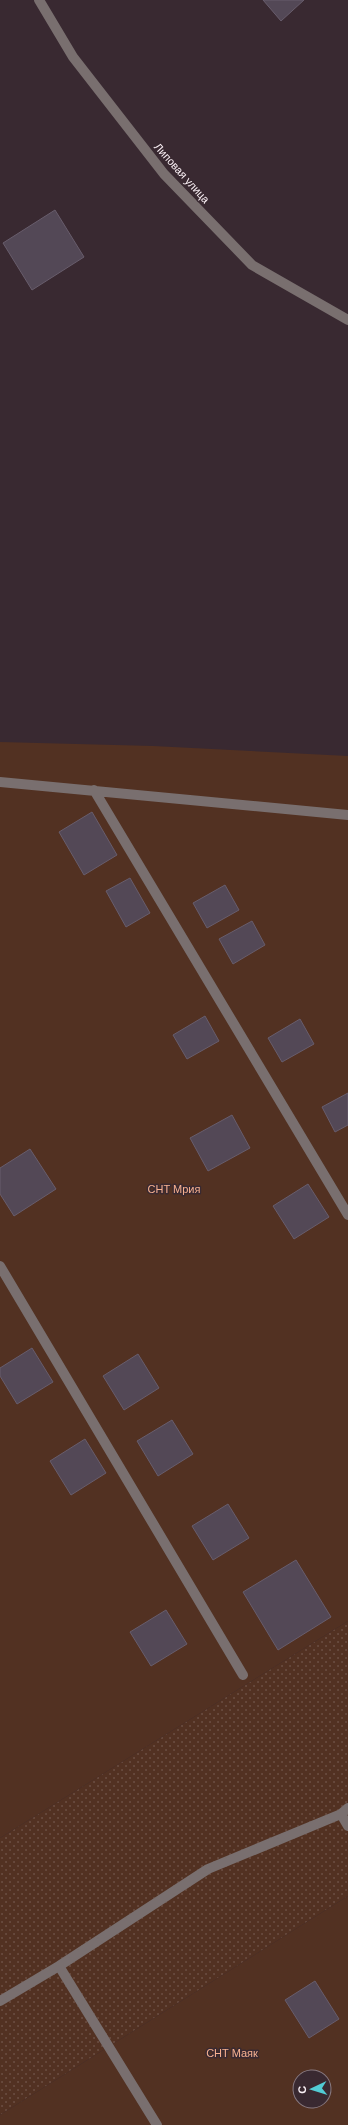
<svg xmlns="http://www.w3.org/2000/svg" width="348" height="2125" font-family="'DM Sans',sans-serif">
  <style>
    .grass { fill: url(#grass-dots) }
    .garden { fill: #523122; fill-rule: evenodd }
    .building { fill: #534856; stroke: #685d6c }
    .lines { fill: none; stroke-linecap: round; stroke-linejoin: round }
    .minor { stroke: #796f6f; stroke-width: 10 }
    .labels { text-anchor: middle; dominant-baseline: central; stroke-width: 3; stroke-linejoin: round; paint-order: stroke }
    .street-label { font-size: 11px; fill: #fbf1f6; stroke: #392931 }
    .park-label { font-size: 11px; fill: #f9b291; stroke: #392931 }
  </style>
  <defs>
    <pattern id="grass-dots" width="8" height="8" patternUnits="userSpaceOnUse"><rect width="8" height="8" fill="#523122"/><path d="M2 2h.1M6 6h.1" fill="none" stroke="#6c4f43" stroke-width="1.8" stroke-linecap="round"/></pattern>
  </defs>
  <rect width="100%" height="100%" fill="#392931"/>
  <!-- grass -->
  <path class="grass" d="M348,1621V1896L0,2115V1838Z"/>
  <!-- garden -->
  <path class="garden" d="M0,742L153,746L348,756V1621L0,1838Z
    M348,1896V2125H0V2115ZM300,2077H324V2101H300Z"/>
  <!-- building -->
  <path class="building" d="M263,0H304L281,21Z
    M55,210L84,257L32,290L3,243Z
    M92,812L117,855L84,875L59,832Z
    M130,878L150,913L126,927L106,891Z
    M225,885L239,910L207,928L193,903Z
    M252,921L265,945L233,964L219,939Z
    M205,1016L219,1041L187,1059L173,1035Z
    M300,1019L314,1044L282,1062L268,1038Z
    M348,1093V1125L335,1132L322,1107Z
    M232,1115L250,1148L208,1171L190,1138Z
    M30,1149L56,1189L14,1216L0,1194V1168Z
    M308,1184L329,1217L294,1239L273,1206Z
    M32,1348L53,1382L17,1404L0,1376V1368Z
    M138,1354L159,1388L124,1410L103,1376Z
    M172,1420L193,1454L158,1476L137,1441Z
    M85,1439L106,1473L71,1495L50,1461Z
    M228,1504L249,1538L213,1560L192,1526Z
    M296,1560L331,1617L278,1650L243,1592Z
    M166,1610L187,1644L151,1666L130,1632Z
    M315,1981L339,2019L309,2038L285,2000Z"/>
  <g class="lines">
    <!-- minor -->
    <path class="minor" d="M39,0L73,57L164,174L252,265L348,320
      M0,782L348,815
      M94,790L348,1215
      M0,1266L243,1675
      M341,1814L348,1826
      M59,1966L157,2125
      M0,2001L59,1966L208,1869L341,1814L348,1808"/>
  </g>
  <g class="labels">
    <!-- street labels -->
    <g class="street-label">
      <text transform="translate(182 173) rotate(48)">Липовая улица</text>
    </g>
    <!-- park labels -->
    <g class="park-label">
      <text x="174" y="1189">СНТ Мрия</text>
      <text x="232" y="2053">СНТ Маяк</text>
    </g>
  </g>
  <!-- north arrow -->
  <g transform="translate(312 2089) rotate(266)"><circle r="19" fill="#392931" stroke="#877980"/>
  <path d="M0-3L7 15L0 10L-7 15Z" fill="#52ccd5"/>
  <text y="-6" font-size="11" font-weight="bold" text-anchor="middle" fill="#fbf1f6">С</text>
  </g>
</svg>
